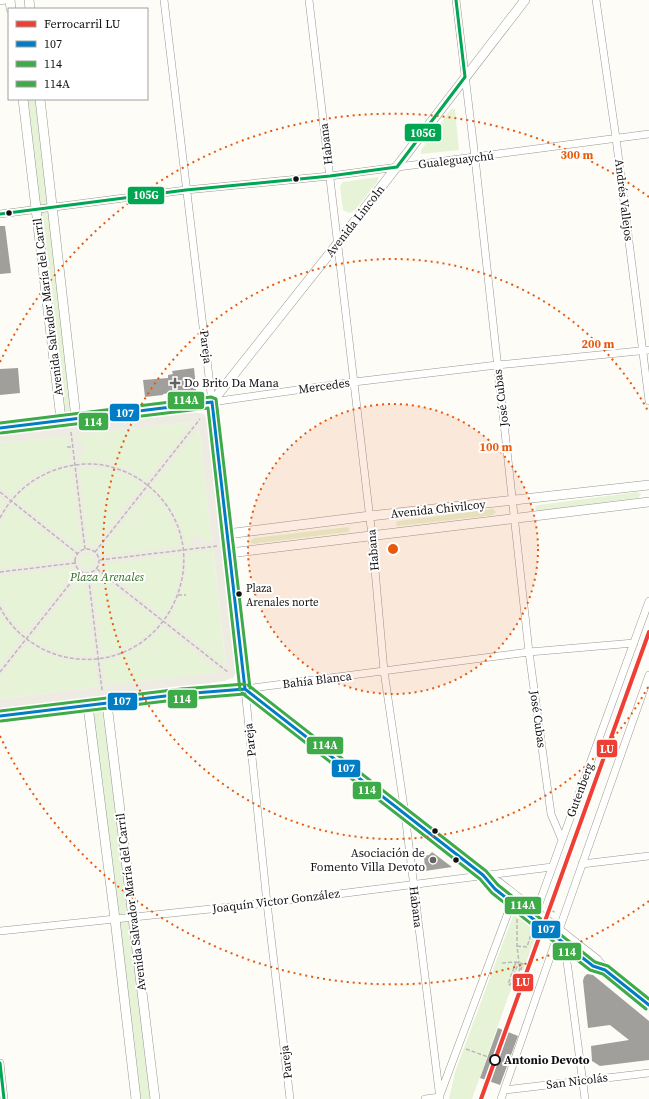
<svg xmlns="http://www.w3.org/2000/svg" width="649" height="1099" font-family="'Source Serif 4',serif">
  <style>
    .green { fill: #e7f3d7 }
    .plaza { fill: #edebe2; fill-rule: evenodd }
    .building { fill: #a19f9c }
    .lines { fill: none; stroke-linecap: round; stroke-linejoin: round }
    .minor-casing { stroke: #979795; stroke-width: 8 }
    .tertiary-casing { stroke: #979795; stroke-width: 10 }
    .path { stroke: #b9b9b8; stroke-width: 1.5; stroke-dasharray: 4 2; stroke-linecap: butt }
    .minor { stroke: #fffffe; stroke-width: 7 }
    .tertiary { stroke: #fffffe; stroke-width: 9 }
    .bus-1-casing { stroke: #fff; stroke-width: 6 }
    .bus-2-casing { stroke: #fff; stroke-width: 6 }
    .bus-3-casing { stroke: #fff; stroke-width: 6 }
    .bus-4-casing { stroke: #fff; stroke-width: 6 }
    .bus-1 { stroke: #007dc5; stroke-width: 3 }
    .bus-2 { stroke: #3fab48; stroke-width: 3 }
    .bus-3 { stroke: #3fab48; stroke-width: 3 }
    .bus-4 { stroke: #00a651; stroke-width: 3 }
    .rail-1-casing { stroke: #fff; stroke-width: 7 }
    .rail-1 { stroke: #ef3e33; stroke-width: 4 }
    .ring { fill: none; stroke: #e8590c; stroke-width: 2; stroke-dasharray: 2 4 }
    .bus-dot { fill: #111; stroke: #fff; stroke-width: 1.5 }
    .poi-dot { fill: #646362; stroke: #fff; stroke-width: 1.5 }
    .stop-dot { fill: #fff; stroke: #111; stroke-width: 2 }
    .labels { text-anchor: middle; dominant-baseline: central; stroke-width: 4; stroke-linejoin: round; paint-order: stroke }
    .bus-label { font-size: 11px; fill: #111; stroke: #fff; text-anchor: start }
    .street-label { font-size: 12px; fill: #111; stroke: #fff }
    .poi-label { font-size: 12px; fill: #111; stroke: #fff; text-anchor: start }
    .park-label { font-size: 12px; font-style: italic; fill: #2f6b1f; stroke: #fff }
    .stop-label { font-size: 12px; font-weight: bold; fill: #111; stroke: #fff; text-anchor: start }
    .centre { fill: #e8590c; stroke: #fff; stroke-width: 2 }
    .ring-label { font-size: 12px; text-anchor: middle; font-weight: bold; fill: #e8590c; stroke: #fff; stroke-width: 4; stroke-linejoin: round; paint-order: stroke }
    .line-badge { stroke: #fff; stroke-width: 1.5 }
    .badge-label { font-size: 11px; text-anchor: middle; font-weight: bold; fill: #fff }
  </style>
  <rect width="100%" height="100%" fill="#fdfcf7"/>
  <!-- green -->
  <path class="green" d="M23,99H40L76,418L61,419Z
    M451,109H455L459,150L421,154V150Z
    M378,177V181L356,209L350,213L343,210L340,186L343,182Z
    M193,422L199,427L226,666L222,672L0,699V443Z
    M638,492L641,495L638,498L537,511L535,509L536,506L538,505Z
    M493,509L496,512L493,515L398,526L396,525L397,521H399Z
    M348,527L350,530L347,532L253,544L250,541L254,538Z
    M107,704L155,1099H136L88,707Z
    M514,913L537,929V934L523,971L518,969L472,1099H449L455,1072Z"/>
  <!-- plaza -->
  <path class="plaza" d="M194,412L204,414L208,423L236,669L234,677L225,681L0,709V699L98,687L95,662H81L62,659L44,653L27,643L0,677V666L21,639L9,626L0,613V601L10,617L25,634L75,571L73,567L0,576V568L71,559L73,555L11,505L0,523V511L6,502L0,497V488L11,496L23,484L40,473L54,467L71,462L68,436L0,443V433ZM193,422L146,481L130,471L115,465L101,462L78,461L82,455L84,449L81,442L75,437V435ZM199,428L212,542L207,543L203,537L197,535L192,538L189,545L186,546L182,533L176,517L168,504L152,486ZM79,467H93L112,470L129,477L143,485L95,546L88,545ZM72,468L81,546L77,549L15,500L25,489L40,479L57,471ZM149,490L162,504L169,515L177,532L180,546L103,555L100,551ZM213,550L226,665L225,666L168,620L177,604L183,586L186,569V554ZM86,554L92,555L95,561L94,566L88,569L81,566L80,561L82,556ZM180,554L181,569L177,588L171,605L163,617L102,568L103,564ZM97,574L159,622L148,634L133,644L116,652L102,655L92,577ZM81,576L85,577L94,656H79L61,653L48,648L31,639ZM163,626L221,672L105,686L102,661L115,658L133,651L151,638Z"/>
  <!-- building -->
  <path class="building" d="M0,226H5L11,273L0,274Z
    M18,368L20,393L0,395V369Z
    M194,368L196,388V391L193,394L183,395V391L163,394V395L145,397L143,380L168,378V375L173,374L172,371Z
    M432,852L452,867L425,871L424,856L429,855Z
    M587,974L593,975L649,1021V1060L600,1066L592,1061L591,1046L629,1040L610,1025L588,1028L583,981L584,977Z
    M498,1028L518,1036L500,1085L480,1078Z"/>
  <g class="lines">
    <defs>
      <path id="minor" d="M164,0L212,402L354,382L497,365L649,350
        M309,0L372,536L384,671L405,814L440,1099
        M456,0L475,158L529,652L551,814L562,840
        M596,0L616,138L649,401
        M0,1L5,0
        M0,214L186,190L330,176L649,134
        M582,864L649,856
        M536,912L649,601
        M559,930L649,675
        M0,931L267,903L552,867
        M564,943L568,969L585,1099
        M0,1063L4,1099
        M505,1090L649,1073
        M440,1095L512,902
        M290,1099L267,903L245,689L529,652L634,643
        M425,1099L440,1097
        M501,1099L557,937"/>
      <path id="tertiary" d="M10,0L11,9
        M29,0L30,9
        M23,99L61,419
        M40,99L76,418
        M212,402L338,243L525,0
        M212,402L245,689
        M0,428L212,402
        M227,534L370,516L649,485
        M230,553L649,502
        M245,689L483,875L499,883L597,960L605,970L649,1005
        M107,704L155,1099
        M88,706L115,919L136,1099
        M0,716L81,707L182,694L245,689
        M487,879L495,889L593,966L604,970"/>
    </defs>
    <!-- minor casing -->
    <use href="#minor" class="minor-casing"/>
    <!-- tertiary casing -->
    <use href="#tertiary" class="tertiary-casing"/>
    <!-- path -->
    <path class="path" d="M71,432L85,549
      M67,447H73
      M0,492L78,554
      M0,518C17,485 49,466 85,464C105,463 126,470 142,481C229,543 169,679 65,657C38,651 12,632 0,607
      M75 561a12 12 0 1 1 24 0a12 12 0 1 1-24 0Z
      M95,552L200,419
      M100,560L217,546
      M97,569L229,673
      M0,572L75,563
      M88,573L102,690
      M178,595H186
      M0,672L80,571
      M546,907L556,913
      M517,919V946L519,963
      M517,946L527,947L532,931
      M516,962L508,984L510,985L518,964L521,965L519,971H520
      M502,963L516,962L523,964L520,972
      M466,1049L488,1057"/>
    <!-- minor -->
    <use href="#minor" class="minor"/>
    <!-- tertiary -->
    <use href="#tertiary" class="tertiary"/>
    <defs>
      <path id="bus-1" d="M0,428L212,402L245,689
        M245,689L483,875L495,889L593,966L605,970L649,1005
        M0,716L182,694L245,689"/>
      <path id="bus-2" d="M1,433L208,408L240,690
        M242,693L480,879L492,893L590,970L603,974L646,1009
        M1,721L183,699L245,694"/>
      <path id="bus-3" d="M0,423L211,397L216,399L250,688
        M248,685L486,871L498,885L595,962L608,966L649,999
        M0,711L181,689L245,684"/>
      <path id="bus-4" d="M0,214L186,190L330,176L397,167L465,77L456,0
        M0,1063L4,1099"/>
    </defs>
    <!-- bus-1 casing -->
    <use href="#bus-1" class="bus-1-casing"/>
    <!-- bus-2 casing -->
    <use href="#bus-2" class="bus-2-casing"/>
    <!-- bus-3 casing -->
    <use href="#bus-3" class="bus-3-casing"/>
    <!-- bus-4 casing -->
    <use href="#bus-4" class="bus-4-casing"/>
    <!-- bus-1 -->
    <use href="#bus-1" class="bus-1"/>
    <!-- bus-2 -->
    <use href="#bus-2" class="bus-2"/>
    <!-- bus-3 -->
    <use href="#bus-3" class="bus-3"/>
    <!-- bus-4 -->
    <use href="#bus-4" class="bus-4"/>
    <defs>
      <path id="rail-1" d="M481,1099L649,632"/>
    </defs>
    <!-- rail-1 casing -->
    <use href="#rail-1" class="rail-1-casing"/>
    <!-- rail-1 -->
    <use href="#rail-1" class="rail-1"/>
  </g>
  <!-- distance rings -->
  <circle cx="393" cy="549" r="145" fill="#e8590c" fill-opacity=".12"/>
  <g class="ring">
    <circle cx="393" cy="549" r="145"/>
    <path d="M648 687A290 290 0 1 1 648 411"/>
    <path d="M649 901A435 435 0 0 1 0 736M0 362A435 435 0 0 1 649 197"/>
  </g>
  <!-- markers -->
  <g class="bus-dot">
    <circle cx="296" cy="179" r="3.5"/>
    <circle cx="9" cy="213" r="3.5"/>
    <circle cx="239" cy="594" r="3.5"/>
    <circle cx="435" cy="831" r="3.5"/>
    <circle cx="456" cy="860" r="3.5"/>
  </g>
  <g class="poi-dot">
    <path d="M173 377h4v4h4v4h-4v4h-4v-4h-4v-4h4z"/>
    <circle cx="433" cy="860" r="4"/>
  </g>
  <circle class="stop-dot" cx="495" cy="1060" r="5"/>
  <g class="labels">
    <!-- bus labels -->
    <g class="bus-label">
      <text x="246" y="588">Plaza<tspan x="246" dy="14">Arenales norte</tspan></text>
    </g>
    <!-- street labels -->
    <g class="street-label">
      <text transform="translate(326 144) rotate(-97)">Habana</text>
      <text transform="translate(456 160) rotate(-7)">Gualeguaychú</text>
      <text transform="translate(624 200) rotate(83)">Andrés Vallejos</text>
      <text transform="translate(355 221) rotate(-52)">Avenida Lincoln</text>
      <text transform="translate(48 307) rotate(-97)">Avenida Salvador María del Carril</text>
      <text transform="translate(206 347) rotate(83)">Pareja</text>
      <text transform="translate(324 386) rotate(-8)">Mercedes</text>
      <text transform="translate(501 398) rotate(-97)">José Cubas</text>
      <text transform="translate(438 509) rotate(-6)">Avenida Chivilcoy</text>
      <text transform="translate(373 550) rotate(-95)">Habana</text>
      <text transform="translate(317 680) rotate(-7)">Bahía Blanca</text>
      <text transform="translate(538 719) rotate(82)">José Cubas</text>
      <text transform="translate(250 740) rotate(-96)">Pareja</text>
      <text transform="translate(580 790) rotate(-70)">Gutenberg</text>
      <text transform="translate(276 901) rotate(-7)">Joaquín Victor González</text>
      <text transform="translate(131 902) rotate(-97)">Avenida Salvador María del Carril</text>
      <text transform="translate(416 907) rotate(83)">Habana</text>
      <text transform="translate(286 1062) rotate(-97)">Pareja</text>
      <text transform="translate(577 1081) rotate(-7)">San Nicolás</text>
    </g>
    <!-- poi labels -->
    <g class="poi-label">
      <text x="184" y="383">Do Brito Da Mana</text>
      <text x="425" y="853" text-anchor="end">Asociación de<tspan x="425" dy="14">Fomento Villa Devoto</tspan></text>
    </g>
    <!-- park labels -->
    <g class="park-label">
      <text x="107" y="577">Plaza Arenales</text>
    </g>
    <!-- stop labels -->
    <g class="stop-label">
      <text x="504" y="1060">Antonio Devoto</text>
    </g>
  </g>
  <circle cx="393" cy="549" r="6" class="centre"/>
  <g class="ring-label">
    <text x="577" y="159">300 m</text>
    <text x="598" y="348">200 m</text>
    <text x="496" y="451">100 m</text>
  </g>
  <g class="line-badge">
    <rect x="404" y="123" width="38" height="19" rx="4" fill="#00a651"/>
    <rect x="127" y="186" width="38" height="19" rx="4" fill="#00a651"/>
    <rect x="167" y="391" width="38" height="19" rx="4" fill="#3fab48"/>
    <rect x="109" y="403" width="31" height="19" rx="4" fill="#007dc5"/>
    <rect x="78" y="412" width="31" height="19" rx="4" fill="#3fab48"/>
    <rect x="167" y="689" width="31" height="20" rx="4" fill="#3fab48"/>
    <rect x="107" y="692" width="31" height="19" rx="4" fill="#007dc5"/>
    <rect x="306" y="736" width="38" height="19" rx="4" fill="#3fab48"/>
    <rect x="596" y="739" width="22" height="19" rx="4" fill="#ef3e33"/>
    <rect x="331" y="759" width="30" height="19" rx="4" fill="#007dc5"/>
    <rect x="352" y="781" width="30" height="19" rx="4" fill="#3fab48"/>
    <rect x="504" y="896" width="38" height="19" rx="4" fill="#3fab48"/>
    <rect x="531" y="920" width="30" height="19" rx="4" fill="#007dc5"/>
    <rect x="552" y="942" width="30" height="19" rx="4" fill="#3fab48"/>
    <rect x="512" y="973" width="22" height="19" rx="4" fill="#ef3e33"/>
  </g>
  <g class="badge-label">
    <text x="423" y="137">105G</text>
    <text x="146" y="199">105G</text>
    <text x="186" y="404">114A</text>
    <text x="125" y="417">107</text>
    <text x="93" y="426">114</text>
    <text x="182" y="703">114</text>
    <text x="122" y="705">107</text>
    <text x="325" y="749">114A</text>
    <text x="607" y="753">LU</text>
    <text x="346" y="772">107</text>
    <text x="367" y="794">114</text>
    <text x="523" y="909">114A</text>
    <text x="546" y="933">107</text>
    <text x="567" y="956">114</text>
    <text x="523" y="986">LU</text>
  </g>
  <!-- legend -->
  <rect x="8" y="8" width="140" height="92" fill="#ffffff" stroke="#a0a0a0"/>
  <rect x="16" y="21" width="20" height="6" fill="#ef3e33" stroke="#a0a0a0"/>
  <text x="44" y="28" font-size="12" fill="#111111">Ferrocarril LU</text>
  <rect x="16" y="41" width="20" height="6" fill="#007dc5" stroke="#a0a0a0"/>
  <text x="44" y="48" font-size="12" fill="#111111">107</text>
  <rect x="16" y="61" width="20" height="6" fill="#3fab48" stroke="#a0a0a0"/>
  <text x="44" y="68" font-size="12" fill="#111111">114</text>
  <rect x="16" y="81" width="20" height="6" fill="#3fab48" stroke="#a0a0a0"/>
  <text x="44" y="88" font-size="12" fill="#111111">114A</text>
</svg>
